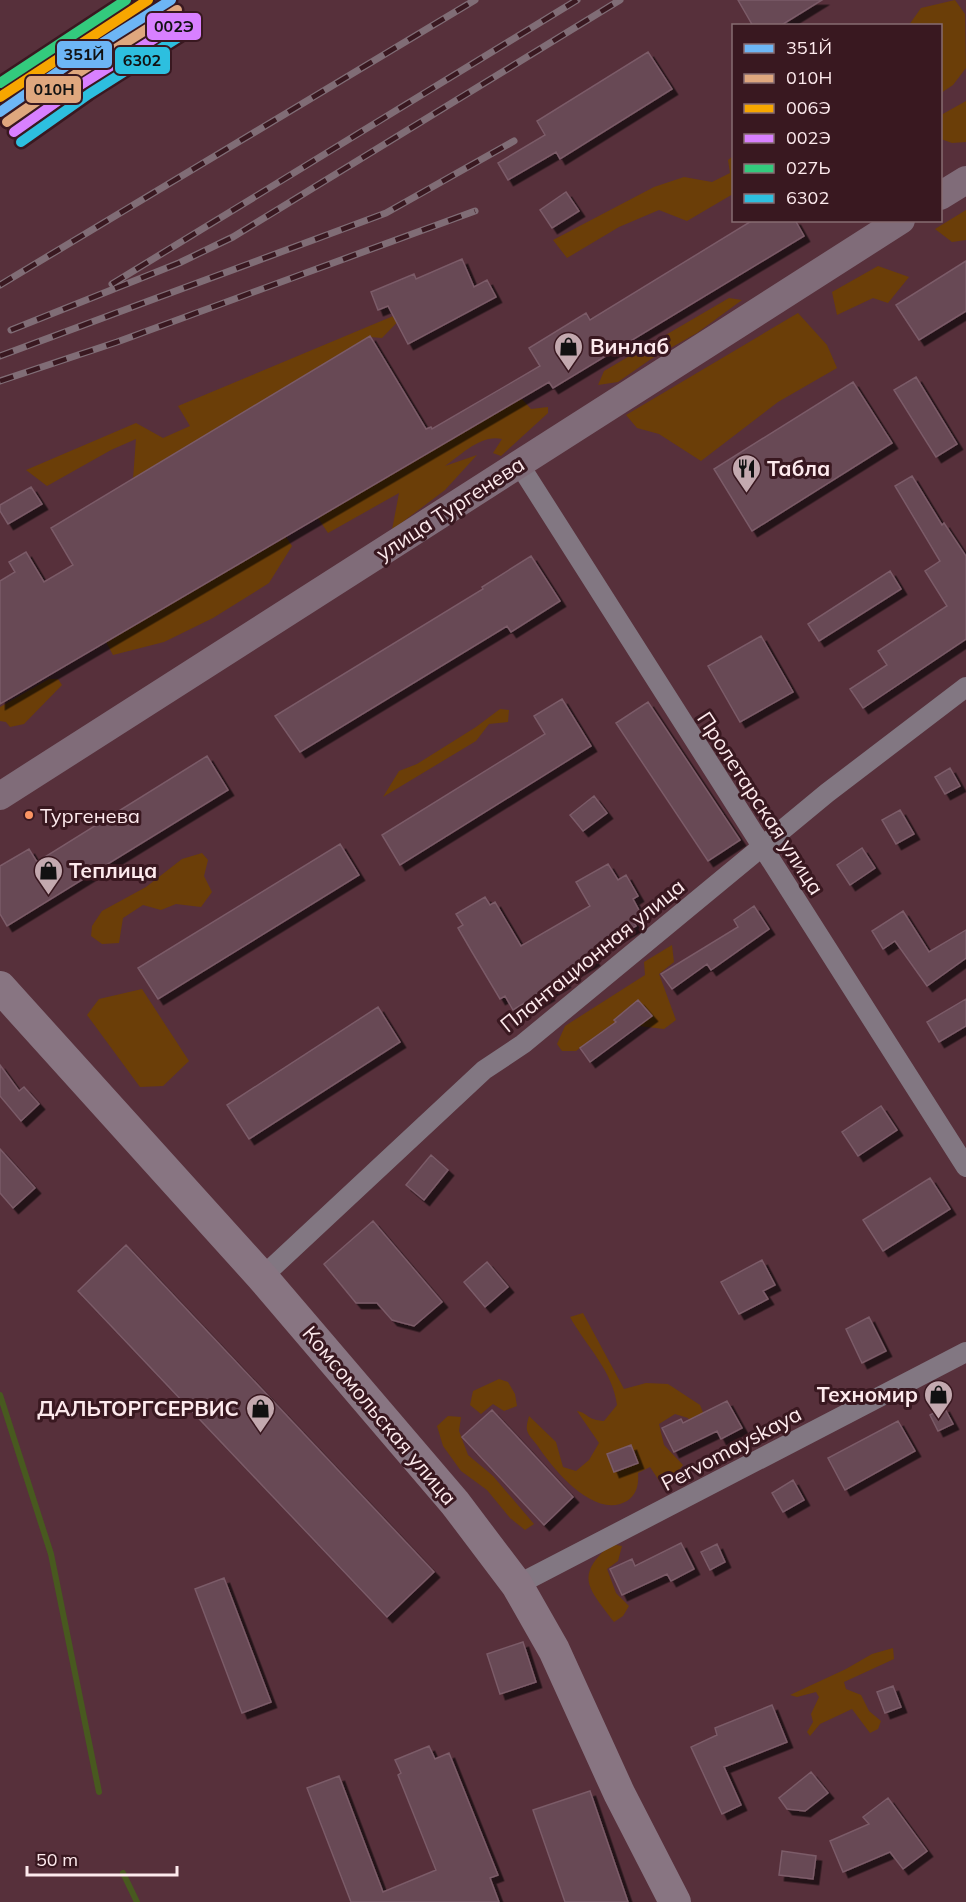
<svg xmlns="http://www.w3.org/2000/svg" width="966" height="1902" font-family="Mulish,sans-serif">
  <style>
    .green { fill: #6b3e08 }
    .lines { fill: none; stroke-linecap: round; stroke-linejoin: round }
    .stream { stroke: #48591f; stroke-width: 6 }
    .building { fill: #674855; stroke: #7b5b68; stroke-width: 1.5; filter: url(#shadow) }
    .street { stroke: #827782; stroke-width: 20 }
    .secondary { stroke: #806c79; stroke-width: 28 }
    .primary { stroke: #887582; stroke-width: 32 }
    .rail-casing { stroke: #806d76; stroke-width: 7 }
    .rail { stroke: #391820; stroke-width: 4.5; stroke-dasharray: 14; stroke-linecap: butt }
    .rail-1-casing { stroke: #391820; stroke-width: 15 }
    .rail-2-casing { stroke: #391820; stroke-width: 15 }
    .rail-3-casing { stroke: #391820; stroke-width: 15 }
    .rail-4-casing { stroke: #391820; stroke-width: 15 }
    .rail-5-casing { stroke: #391820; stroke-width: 15 }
    .rail-6-casing { stroke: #391820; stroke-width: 15 }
    .rail-1 { stroke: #6db6f5; stroke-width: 10 }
    .rail-2 { stroke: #dfa77e; stroke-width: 10 }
    .rail-3 { stroke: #f7a600; stroke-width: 10 }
    .rail-4 { stroke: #d880ff; stroke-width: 10 }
    .rail-5 { stroke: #33ca7d; stroke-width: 10 }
    .rail-6 { stroke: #2dbfdf; stroke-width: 10 }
    .bus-dot { fill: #fb9564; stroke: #391820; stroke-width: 2 }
    .labels { text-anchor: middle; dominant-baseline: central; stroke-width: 6; stroke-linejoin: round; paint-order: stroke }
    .bus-label { font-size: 20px; fill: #fdeaed; stroke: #391820; text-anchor: start }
    .poi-label { font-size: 21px; font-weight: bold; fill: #fdeaed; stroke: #391820; text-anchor: start }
    .street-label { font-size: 21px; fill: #fdeaed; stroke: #391820 }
    .line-badge { stroke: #391820; stroke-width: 2 }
    .pale-badge-label { font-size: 16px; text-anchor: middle; font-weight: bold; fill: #111 }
  </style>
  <defs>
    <filter id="shadow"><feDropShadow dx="5.5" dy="5.5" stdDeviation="0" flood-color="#0009"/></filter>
  </defs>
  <rect width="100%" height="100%" fill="#57303b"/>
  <!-- green -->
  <path class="green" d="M955,0L965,14L966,68L953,85L941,93L940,26L909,25L921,8Z
    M966,101V142L952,143L941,139V115Z
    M733,156V194L687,221L659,210L619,227L567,258L553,240L654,187L684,177L712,182L730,173L728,160Z
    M966,210V240L952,242L935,229Z
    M878,266L909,277L888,303L873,298L837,315L832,292Z
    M729,298L742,300L697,333L651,359L618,382L598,385L604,371Z
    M410,309L382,338L370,337L133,479L136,439L111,450L47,486L26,470L136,423L163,438L190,426L178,406Z
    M798,313L827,345L837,368L778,402L701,461L659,434L637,428L626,415Z
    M521,398L531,409L548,407V413L501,456L493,453L502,439C481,434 461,455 445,466L477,455L445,490L392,530L399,493L328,533L318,518Z
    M286,537L292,546L269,583L213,618L164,642L113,655L106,642Z
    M49,679H58L62,685L24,724L10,727L6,722L0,721V707Z
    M500,709L509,710L508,722L489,724L476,741L383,797L399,771L417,764L476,727Z
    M202,853L208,860L204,876L212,892L201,907L176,904L161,910L143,905L123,918L119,943L102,944L91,936L92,926L102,911L146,887L182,859Z
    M672,945L674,962L659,974L676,1020L664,1029L614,1023L576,1051H562L557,1044L565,1026L645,975L644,962Z
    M142,989L189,1061L163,1086L140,1087L87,1015L99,999Z
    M583,1313L624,1389L646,1383L668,1384L700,1405L709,1427L699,1435L688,1418L675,1414L659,1424L664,1445L683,1465L675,1475L660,1482L650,1467L638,1473C639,1483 637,1495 627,1501C594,1520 553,1469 537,1445C534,1441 528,1435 527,1430C526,1426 528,1420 529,1416L556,1442L563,1467L576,1471L589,1460L599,1443L577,1411C588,1413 587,1420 604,1421L617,1405C613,1371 586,1346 570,1317Z
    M499,1379L508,1382L515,1394L517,1406L504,1411L493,1404L481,1414L470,1405L473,1391Z
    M448,1416L461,1417L459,1431L468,1455L493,1476L534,1524L525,1530L510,1518L487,1490L461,1471L443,1446L437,1426Z
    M611,1544L622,1546L618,1561L607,1569L616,1593L629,1606L623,1616L614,1622C588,1587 574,1577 611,1544Z
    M893,1648L894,1659L844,1682L846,1689L861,1695L869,1711L881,1721L878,1729L870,1733L852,1709L820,1724L810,1736L807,1732L813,1722L811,1714L819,1697L816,1692L797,1697L790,1695L846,1669L872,1654Z"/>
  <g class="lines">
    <!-- stream -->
    <path class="stream" d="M0,1395L51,1554L99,1792
      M123,1873L137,1902"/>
  </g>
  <!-- building -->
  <path class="building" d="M738,0H822L780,26H753Z
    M648,52L672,89L560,159L556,152L508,180L498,163L545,135L537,121Z
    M566,192L579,211L552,228L540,210Z
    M753,220H795L804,236L553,388L549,382L0,704V581L15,572L9,562L26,552L44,582L73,565L51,528L370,336L426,429L431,427L432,429L540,366L529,348L586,313L590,320Z
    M462,259L474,287L487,280L496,297L408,344L388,306L378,310L371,292L414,274L416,279Z
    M966,261V311L919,340L896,305Z
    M916,377L957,444L936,457L894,390Z
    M853,382L892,443L752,531L714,469Z
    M912,476L942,525L944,523L966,556V639L863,708L850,689L887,665L878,651L947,606L925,571L940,561L895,486Z
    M31,487L42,504L8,524L0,511V505Z
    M531,556L560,601L511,632L507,626L300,752L275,716L483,589L482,587Z
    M890,571L901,589L819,641L808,624Z
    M761,636L793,692L740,722L708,666Z
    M562,699L591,746L400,865L382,835L545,734L534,716Z
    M648,702L740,840L708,861L616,723Z
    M207,756L228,790L7,926L0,914V866L29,849L37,862Z
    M950,768L960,786L945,794L935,777Z
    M594,796L607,813L583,831L570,815Z
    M900,810L914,834L896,844L882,820Z
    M340,844L359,875L158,999L138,968Z
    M862,848L875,868L850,885L837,865Z
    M608,864L618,880L626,875L638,896L633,899L641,914L632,919L636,926L601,946L603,949L591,956L594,960L563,978L565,982L548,992L549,995L527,1008L524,1003L513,1010L505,996L500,999L472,952L458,928L463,925L456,914L485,897L490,905L495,902L521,946L590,906L576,882Z
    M754,906L769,929L711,970L707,964L672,989L661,974L738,927L734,920Z
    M903,911L929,952L966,930V958L927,986L895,941L883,949L872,931Z
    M966,999V1026L939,1042L927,1022Z
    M638,1000L652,1016L590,1062L580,1048L616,1022L614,1020Z
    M378,1007L400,1042L249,1139L227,1105Z
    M0,1065L19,1091L24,1087L39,1104L21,1121L0,1096Z
    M881,1106L897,1130L858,1156L842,1132Z
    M0,1149L35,1188L13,1208L0,1193Z
    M431,1155L448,1170L424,1200L406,1185Z
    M930,1178L950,1209L883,1251L863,1220Z
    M373,1221L442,1302L414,1326L392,1320L377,1303H356L324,1264Z
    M126,1245L434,1572L387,1617L78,1291Z
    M762,1260L775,1285L763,1291L768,1299L739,1314L721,1282Z
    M487,1262L508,1287L485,1307L464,1282Z
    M869,1317L886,1351L862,1363L846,1329Z
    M727,1401L742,1428L721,1439L717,1431L674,1452L662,1428L681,1419L683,1423Z
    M944,1407L953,1424L938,1431L930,1415Z
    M492,1410L573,1497L544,1525L462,1437Z
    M898,1421L915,1451L845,1490L828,1458Z
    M631,1445L638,1463L614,1472L607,1454Z
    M793,1480L804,1500L783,1512L772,1493Z
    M681,1543L694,1569L671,1581L667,1574L622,1595L610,1569L632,1559L635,1566Z
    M717,1544L725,1562L710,1570L701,1552Z
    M224,1578L271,1702L242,1713L195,1589Z
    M523,1642L536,1682L500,1694L487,1654Z
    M893,1686L901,1707L885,1713L877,1692Z
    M772,1705L787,1742L724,1767L741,1805L722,1814L691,1747L717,1735L715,1728Z
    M429,1746L435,1759L449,1753L498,1875L490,1878L499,1902H351L307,1788L339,1776L383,1892L436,1870L398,1775L401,1773L395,1760Z
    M811,1772L828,1793L805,1811L787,1809L779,1798Z
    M590,1791L628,1902H565L533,1810Z
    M888,1798L927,1851L903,1869L890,1852L843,1872L830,1841L869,1824L863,1817Z
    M782,1851L816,1856L813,1879L779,1875Z"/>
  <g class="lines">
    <!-- street -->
    <path class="street" d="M519,464L966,1167
      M262,1277L484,1070L523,1044L827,793L966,687
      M517,1585L966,1352"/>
    <!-- secondary -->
    <path class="secondary" d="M940,196L966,180
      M0,796L901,220"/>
    <!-- primary -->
    <path class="primary" d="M0,987L262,1277L455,1503L517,1585L554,1650L619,1793L675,1902"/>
    <defs>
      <path id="rail" d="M112,284L577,0
        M0,285L475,0
        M11,330L179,263L233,237L620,0
        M0,356L386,213L514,141
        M0,381L117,342L475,211"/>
    </defs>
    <!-- rail casing -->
    <use href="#rail" class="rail-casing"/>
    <!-- rail -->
    <use href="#rail" class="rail"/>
    <defs>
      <path id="rail-1" d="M0,112L69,64L171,0"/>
      <path id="rail-2" d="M7,122L76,74L177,10"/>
      <path id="rail-3" d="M0,97L148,0"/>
      <path id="rail-4" d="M14,132L82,84L184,20"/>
      <path id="rail-5" d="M0,83L126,0"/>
      <path id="rail-6" d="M21,142L89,94L190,30"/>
    </defs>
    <!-- rail-1 casing -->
    <use href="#rail-1" class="rail-1-casing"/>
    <!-- rail-2 casing -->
    <use href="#rail-2" class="rail-2-casing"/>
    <!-- rail-3 casing -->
    <use href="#rail-3" class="rail-3-casing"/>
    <!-- rail-4 casing -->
    <use href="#rail-4" class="rail-4-casing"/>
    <!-- rail-5 casing -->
    <use href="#rail-5" class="rail-5-casing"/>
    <!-- rail-6 casing -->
    <use href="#rail-6" class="rail-6-casing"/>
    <!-- rail-1 -->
    <use href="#rail-1" class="rail-1"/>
    <!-- rail-2 -->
    <use href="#rail-2" class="rail-2"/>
    <!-- rail-3 -->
    <use href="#rail-3" class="rail-3"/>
    <!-- rail-4 -->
    <use href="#rail-4" class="rail-4"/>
    <!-- rail-5 -->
    <use href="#rail-5" class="rail-5"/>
    <!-- rail-6 -->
    <use href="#rail-6" class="rail-6"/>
  </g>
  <!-- icons -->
  <defs>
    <symbol id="shop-pin" viewBox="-11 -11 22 30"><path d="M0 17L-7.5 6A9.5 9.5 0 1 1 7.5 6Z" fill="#c3a9af" stroke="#391820"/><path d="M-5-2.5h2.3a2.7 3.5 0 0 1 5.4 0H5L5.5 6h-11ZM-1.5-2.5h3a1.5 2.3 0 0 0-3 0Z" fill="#111"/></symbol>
    <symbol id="restaurant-pin" viewBox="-11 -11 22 30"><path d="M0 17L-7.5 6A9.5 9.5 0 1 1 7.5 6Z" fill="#c3a9af" stroke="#391820"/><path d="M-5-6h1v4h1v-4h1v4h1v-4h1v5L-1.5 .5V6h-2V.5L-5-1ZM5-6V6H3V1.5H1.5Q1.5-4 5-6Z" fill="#111"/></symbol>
  </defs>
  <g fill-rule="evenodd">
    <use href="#shop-pin" x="552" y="330" width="33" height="45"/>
    <use href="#restaurant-pin" x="730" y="452" width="33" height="45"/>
    <use href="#shop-pin" x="32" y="854" width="33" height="45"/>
    <use href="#shop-pin" x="922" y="1378" width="33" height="45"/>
    <use href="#shop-pin" x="244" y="1392" width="33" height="45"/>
  </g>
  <!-- markers -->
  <circle class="bus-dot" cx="29" cy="815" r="5"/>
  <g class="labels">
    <!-- bus labels -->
    <g class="bus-label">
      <text x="40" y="815">Тургенева</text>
    </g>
    <!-- poi labels -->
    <g class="poi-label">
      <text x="590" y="346">Винлаб</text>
      <text x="767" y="468">Табла</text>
      <text x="69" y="870">Теплица</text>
      <text x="918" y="1394" text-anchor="end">Техномир</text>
      <text x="239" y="1408" text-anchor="end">ДАЛЬТОРГСЕРВИС</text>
    </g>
    <!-- street labels -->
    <g class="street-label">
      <text transform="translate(450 508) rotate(-33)">улица Тургенева</text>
      <text transform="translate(761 803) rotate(57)">Пролетарская улица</text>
      <text transform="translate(592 955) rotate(-39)">Плантационная улица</text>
      <text transform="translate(380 1415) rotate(50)">Комсомольская улица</text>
      <text transform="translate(731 1448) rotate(-28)">Pervomayskaya</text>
    </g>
  </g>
  <g class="line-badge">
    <rect x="146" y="12" width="56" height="29" rx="6" fill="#d880ff"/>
    <rect x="56" y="40" width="57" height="29" rx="6" fill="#6db6f5"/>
    <rect x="114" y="46" width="57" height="29" rx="6" fill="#2dbfdf"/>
    <rect x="25" y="75" width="57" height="29" rx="6" fill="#dfa77e"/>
  </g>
  <g class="pale-badge-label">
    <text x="174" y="32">002Э</text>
    <text x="84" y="60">351Й</text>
    <text x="142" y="66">6302</text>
    <text x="54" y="95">010Н</text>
  </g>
  <!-- legend -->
  <rect x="732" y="24" width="210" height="198" fill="#391820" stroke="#876c72" stroke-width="1.5"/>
  <rect x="744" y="44" width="30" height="9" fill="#6db6f5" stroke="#876c72" stroke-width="1.5"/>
  <text x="786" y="54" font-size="18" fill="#fdeaed">351Й</text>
  <rect x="744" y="74" width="30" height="9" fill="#dfa77e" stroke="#876c72" stroke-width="1.5"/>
  <text x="786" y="84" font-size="18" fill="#fdeaed">010Н</text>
  <rect x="744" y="104" width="30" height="9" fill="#f7a600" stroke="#876c72" stroke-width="1.5"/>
  <text x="786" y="114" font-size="18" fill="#fdeaed">006Э</text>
  <rect x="744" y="134" width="30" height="9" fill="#d880ff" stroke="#876c72" stroke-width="1.5"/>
  <text x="786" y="144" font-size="18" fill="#fdeaed">002Э</text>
  <rect x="744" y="164" width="30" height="9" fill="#33ca7d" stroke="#876c72" stroke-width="1.5"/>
  <text x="786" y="174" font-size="18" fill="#fdeaed">027Ь</text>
  <rect x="744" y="194" width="30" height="9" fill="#2dbfdf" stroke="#876c72" stroke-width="1.5"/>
  <text x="786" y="204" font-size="18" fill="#fdeaed">6302</text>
  <!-- scale -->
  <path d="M27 1866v9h150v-9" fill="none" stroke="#fdeaed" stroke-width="3"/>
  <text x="36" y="1866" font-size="18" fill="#fdeaed" stroke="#391820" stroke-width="4.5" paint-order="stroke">50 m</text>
</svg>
